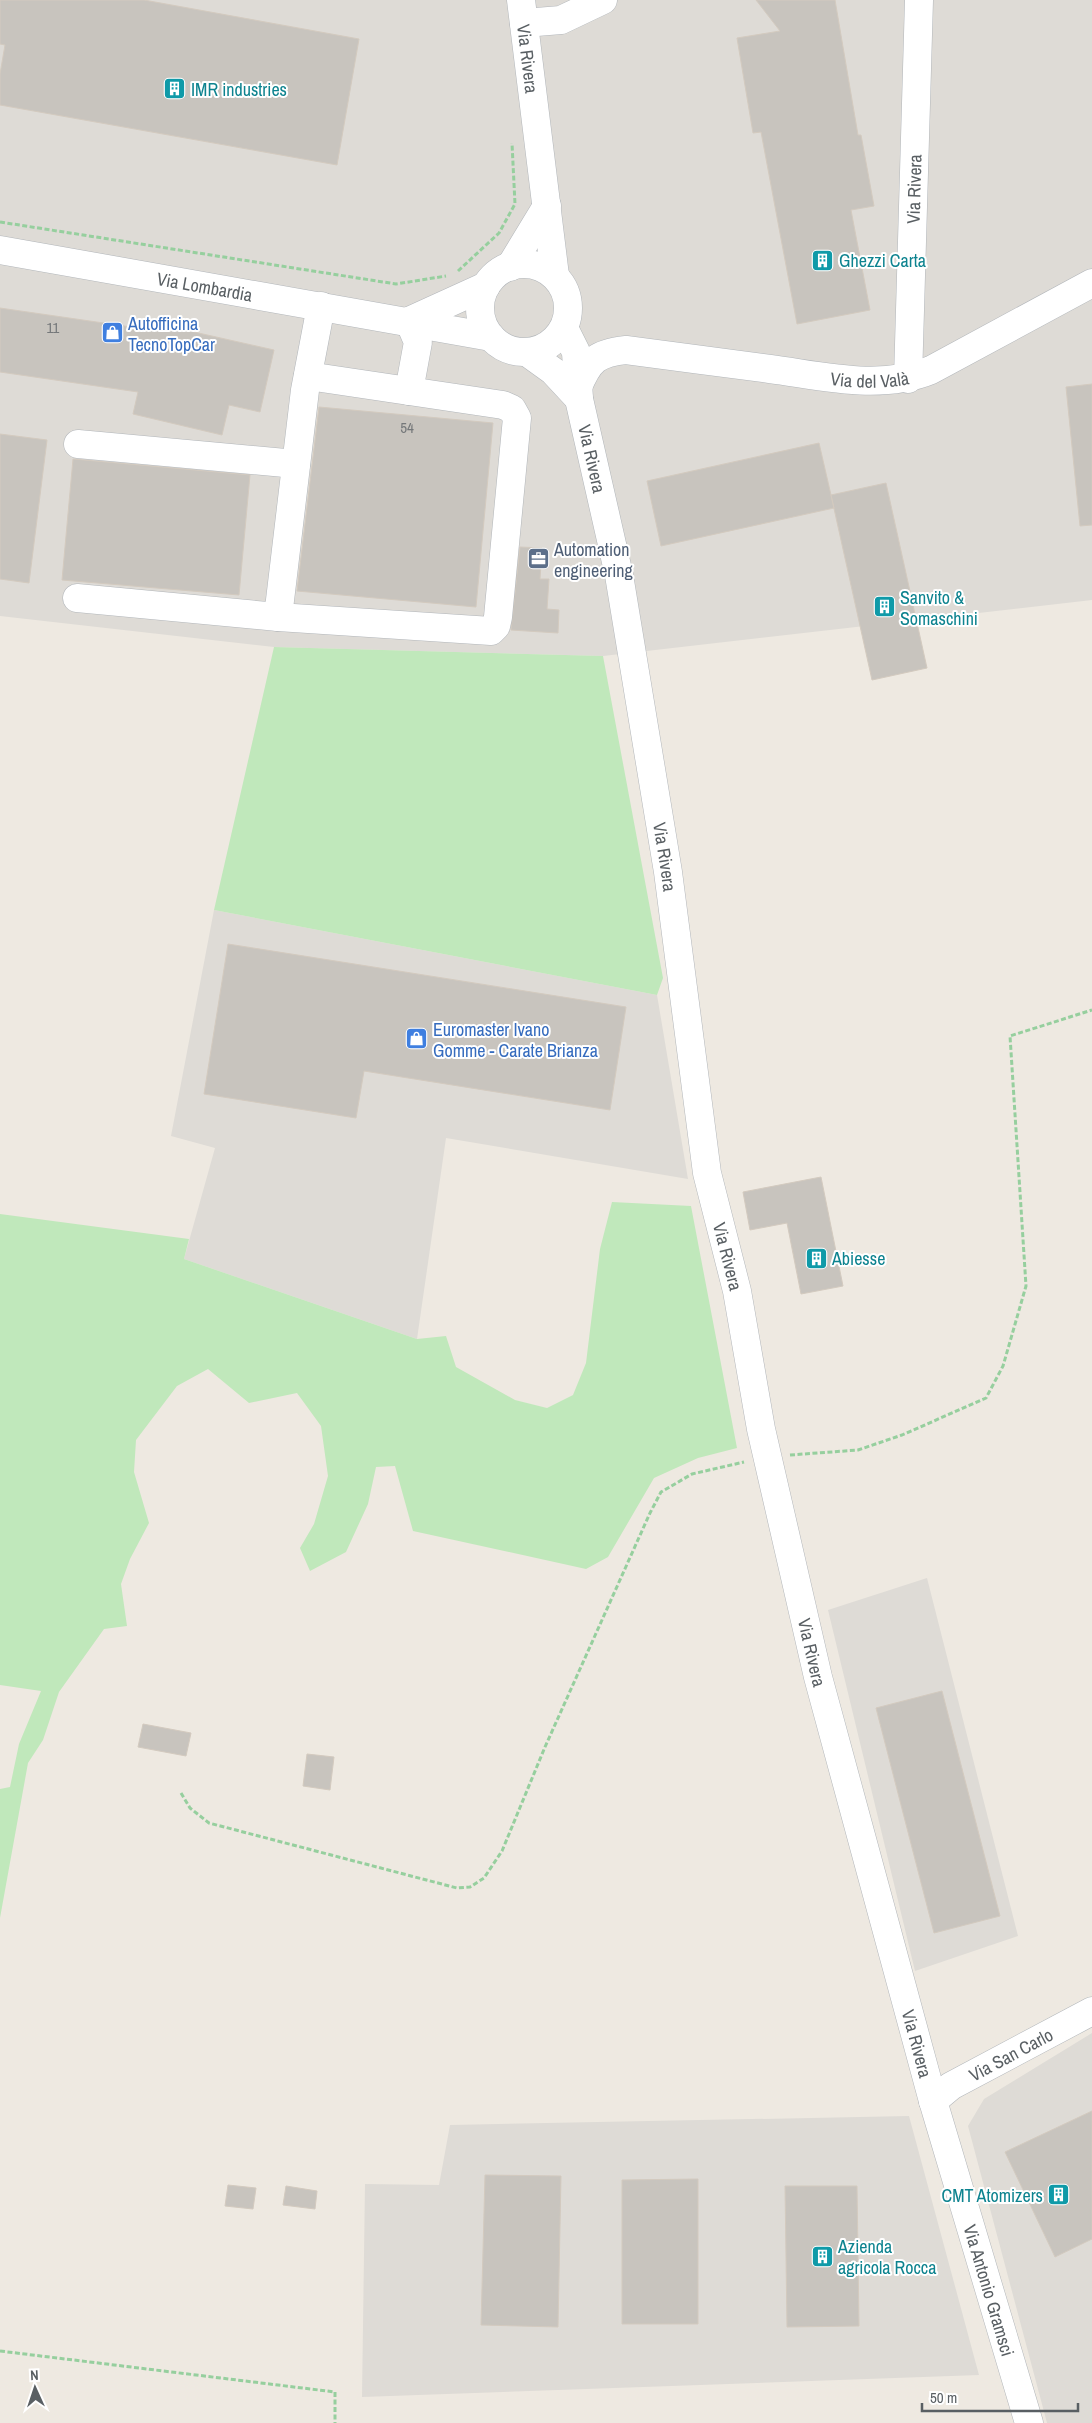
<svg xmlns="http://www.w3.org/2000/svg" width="1092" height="2423" font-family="'Archivo Narrow',sans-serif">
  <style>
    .industrial { fill: #dedbd6 }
    .green { fill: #c0e8bb }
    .building { fill: #c8c4be; stroke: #d3cabf }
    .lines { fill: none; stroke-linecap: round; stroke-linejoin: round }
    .minor-casing { stroke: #b2b6ba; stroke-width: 29 }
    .path { stroke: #96cf9e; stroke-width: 3; stroke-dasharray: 5 2.5; stroke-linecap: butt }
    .minor { stroke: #fff; stroke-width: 28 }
    .labels { text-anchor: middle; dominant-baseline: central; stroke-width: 4; stroke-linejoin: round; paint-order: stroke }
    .number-label { font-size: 15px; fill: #75787a }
    .street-label { font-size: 18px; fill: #595f63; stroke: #fff }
    .culture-label { font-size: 18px; fill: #0d838f; stroke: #fff; text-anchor: start }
    .shop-label { font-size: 18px; fill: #366cbe; stroke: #fff; text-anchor: start }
    .service-label { font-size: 18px; fill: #4e5e75; stroke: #fff; text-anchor: start }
  </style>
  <rect width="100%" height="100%" fill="#eee9e1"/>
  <!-- industrial -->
  <path class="industrial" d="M0,0H1092V600L603,656L274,647L0,616Z
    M214,910L657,995L688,1179L446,1138L417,1339L184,1259L215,1148L171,1136Z
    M927,1578L1018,1936L915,1971L828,1610Z
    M1092,2033V2423H1047L968,2126L984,2099Z
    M909,2116L979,2375L362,2397L365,2184L439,2185L450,2125Z"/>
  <!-- green -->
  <path class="green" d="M274,647L603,656L663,978L657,995L214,910Z
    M612,1202L691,1206L737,1448L698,1458L654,1478L608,1557L586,1569L413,1531L395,1466L376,1467L368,1504L346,1552L310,1571L300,1548L314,1524L328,1476L321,1426L297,1393L249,1403L208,1369L177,1386L136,1440L134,1472L149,1523L130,1559L121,1584L127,1626L104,1629L59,1692L43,1740L28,1763L0,1918V1789L10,1787L19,1744L41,1691L0,1685V1214L189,1239L184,1259L417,1339L446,1336L456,1367L515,1400L547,1408L573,1395L586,1363L600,1249Z"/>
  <!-- building -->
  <path class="building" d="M0,0H144L359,39L337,165L0,105V74L5,45L0,44Z
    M756,0H835L858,135H861L874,206L851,210L870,310L797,324L761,132L753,133L737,38L780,31Z
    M0,308L152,330L154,323L274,350L260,412L229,405L222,435L133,414L138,392L0,372Z
    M1092,384V525L1080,526L1066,387Z
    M319,407L493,423L476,607L297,591Z
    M0,434L47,440L29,583L0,579Z
    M819,443L834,508L661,546L647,481Z
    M73,459L250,475L239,595L62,580Z
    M886,483L927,668L872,680L831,495Z
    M520,547L542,548L540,579H549L547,609L559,610L558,633L511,630Z
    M228,944L626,1007L610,1110L364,1071L356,1118L204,1094Z
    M821,1177L843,1286L801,1294L787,1223L750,1230L743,1192Z
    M942,1691L1000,1916L934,1933L876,1708Z
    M143,1724L191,1733L186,1756L138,1747Z
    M307,1754L334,1757L330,1790L303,1786Z
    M1092,2111V2239L1055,2257L1005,2152Z
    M485,2175L561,2176L558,2327L481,2325Z
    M698,2179V2324H622V2180Z
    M228,2185L256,2188L253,2209L225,2206Z
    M286,2186L317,2191L315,2209L283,2205Z
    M785,2186H857L859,2326L787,2327Z"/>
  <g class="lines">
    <defs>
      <g id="minor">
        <path id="s1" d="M521,0L555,276"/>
        <path d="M524,23L561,20L603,0"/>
        <path id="s2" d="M0,250L491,337"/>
        <circle cx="524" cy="308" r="44"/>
        <path d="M510,267L547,206"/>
        <path d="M409,321L486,286"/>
        <path id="s3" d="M564,328L576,352L579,399L619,575L668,872L707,1173L737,1291L761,1429L818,1677L933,2101L1029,2423"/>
        <path d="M528,353L553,371L579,399"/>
        <path id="s4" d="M908,379L919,0"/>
        <path id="s5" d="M578,387C589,360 597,353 626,350C674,356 722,363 770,369C823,376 880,391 931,370L1092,283"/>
        <path d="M409,391L418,342L409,321"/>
        <path d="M78,444L296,464"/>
        <path d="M77,598L278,617L305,390L321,306"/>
        <path d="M278,617L491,631L496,626L498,617L517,418L512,409L503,405L308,376"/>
        <path id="s6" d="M933,2101L951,2086L1092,2011"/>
      </g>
    </defs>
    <!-- minor casing -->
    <use href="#minor" class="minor-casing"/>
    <!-- path -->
    <path class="path" d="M0,222L396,284L446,276
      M458,271L499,233L515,204L512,143
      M790,1455L858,1450L902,1435L986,1398L1003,1366L1026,1286L1010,1036L1092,1010
      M181,1793L190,1808L209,1823L457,1888L470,1887L484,1878L502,1851L545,1747L650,1513L661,1492L692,1474L744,1462
      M0,2351L335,2392V2423"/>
    <!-- minor -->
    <use href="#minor" class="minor"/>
  </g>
  <!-- icons -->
  <defs>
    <symbol id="building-square" viewBox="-11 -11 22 22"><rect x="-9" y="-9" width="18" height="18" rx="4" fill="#0f9aa8" stroke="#fff"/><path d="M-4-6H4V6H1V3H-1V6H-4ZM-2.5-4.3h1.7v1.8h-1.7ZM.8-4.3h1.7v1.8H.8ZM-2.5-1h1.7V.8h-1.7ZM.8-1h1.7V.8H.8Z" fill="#fff"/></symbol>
    <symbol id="shop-square" viewBox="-11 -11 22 22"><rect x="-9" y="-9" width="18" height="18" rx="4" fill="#3f7fe0" stroke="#fff"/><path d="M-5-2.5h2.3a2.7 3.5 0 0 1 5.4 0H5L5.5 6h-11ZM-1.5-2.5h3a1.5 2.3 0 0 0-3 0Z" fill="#fff"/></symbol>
    <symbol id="office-square" viewBox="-11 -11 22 22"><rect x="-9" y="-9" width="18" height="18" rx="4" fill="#5c6f8a" stroke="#fff"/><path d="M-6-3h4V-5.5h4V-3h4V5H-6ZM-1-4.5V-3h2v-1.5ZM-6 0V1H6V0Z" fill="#fff"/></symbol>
  </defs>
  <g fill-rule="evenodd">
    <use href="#building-square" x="162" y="76" width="25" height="25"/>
    <use href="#building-square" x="810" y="248" width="25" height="25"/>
    <use href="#shop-square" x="100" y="320" width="25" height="25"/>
    <use href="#office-square" x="526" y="546" width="25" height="25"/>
    <use href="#building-square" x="872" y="594" width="25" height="25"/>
    <use href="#shop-square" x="404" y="1026" width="25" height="25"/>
    <use href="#building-square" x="804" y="1246" width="25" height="25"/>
    <use href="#building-square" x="1046" y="2182" width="25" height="25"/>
    <use href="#building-square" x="810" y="2244" width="25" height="25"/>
  </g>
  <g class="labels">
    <!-- number labels -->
    <g class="number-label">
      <text x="53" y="327">11</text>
      <text x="407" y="427">54</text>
    </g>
    <!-- street labels -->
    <g class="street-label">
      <text stroke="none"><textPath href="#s1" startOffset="59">Via Rivera</textPath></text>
      <text stroke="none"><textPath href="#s4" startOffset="190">Via Rivera</textPath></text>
      <text stroke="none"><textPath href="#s2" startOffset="208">Via Lombardia</textPath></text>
      <text stroke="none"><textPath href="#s5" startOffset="311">Via del Valà</textPath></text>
      <text stroke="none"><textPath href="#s3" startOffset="135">Via Rivera</textPath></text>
      <text stroke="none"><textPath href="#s3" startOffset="540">Via Rivera</textPath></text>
      <text stroke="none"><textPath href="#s3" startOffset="945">Via Rivera</textPath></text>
      <text stroke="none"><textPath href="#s3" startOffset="1350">Via Rivera</textPath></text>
      <text stroke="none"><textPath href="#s3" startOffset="1755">Via Rivera</textPath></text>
      <text stroke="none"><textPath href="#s6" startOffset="91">Via San Carlo</textPath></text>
      <text stroke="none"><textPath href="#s3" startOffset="2012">Via Antonio Gramsci</textPath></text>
    </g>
    <!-- culture labels -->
    <g class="culture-label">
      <text x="191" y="89">IMR industries</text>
      <text x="839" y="260">Ghezzi Carta</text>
      <text x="900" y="597">Sanvito &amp;<tspan x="900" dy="21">Somaschini</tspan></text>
      <text x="832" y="1258">Abiesse</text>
      <text x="1043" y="2195" text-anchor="end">CMT Atomizers</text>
      <text x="838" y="2246">Azienda<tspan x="838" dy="21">agricola Rocca</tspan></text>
    </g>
    <!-- shop labels -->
    <g class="shop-label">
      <text x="128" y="323">Autofficina<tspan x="128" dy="21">TecnoTopCar</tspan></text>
      <text x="433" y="1029">Euromaster Ivano<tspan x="433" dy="21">Gomme - Carate Brianza</tspan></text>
    </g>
    <!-- service labels -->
    <g class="service-label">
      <text x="554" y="549">Automation<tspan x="554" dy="21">engineering</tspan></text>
    </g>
  </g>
  <!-- north arrow -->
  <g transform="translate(35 2388) rotate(357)" stroke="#ffffff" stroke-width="4" paint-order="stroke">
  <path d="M0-4L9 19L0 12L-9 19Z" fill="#595f63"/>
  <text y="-8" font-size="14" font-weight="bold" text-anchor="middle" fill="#595f63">N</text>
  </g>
  <!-- scale -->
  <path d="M922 2403v8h156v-8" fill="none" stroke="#595f63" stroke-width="2.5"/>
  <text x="930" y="2403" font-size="15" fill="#595f63" stroke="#ffffff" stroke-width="4" paint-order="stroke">50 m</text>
</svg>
